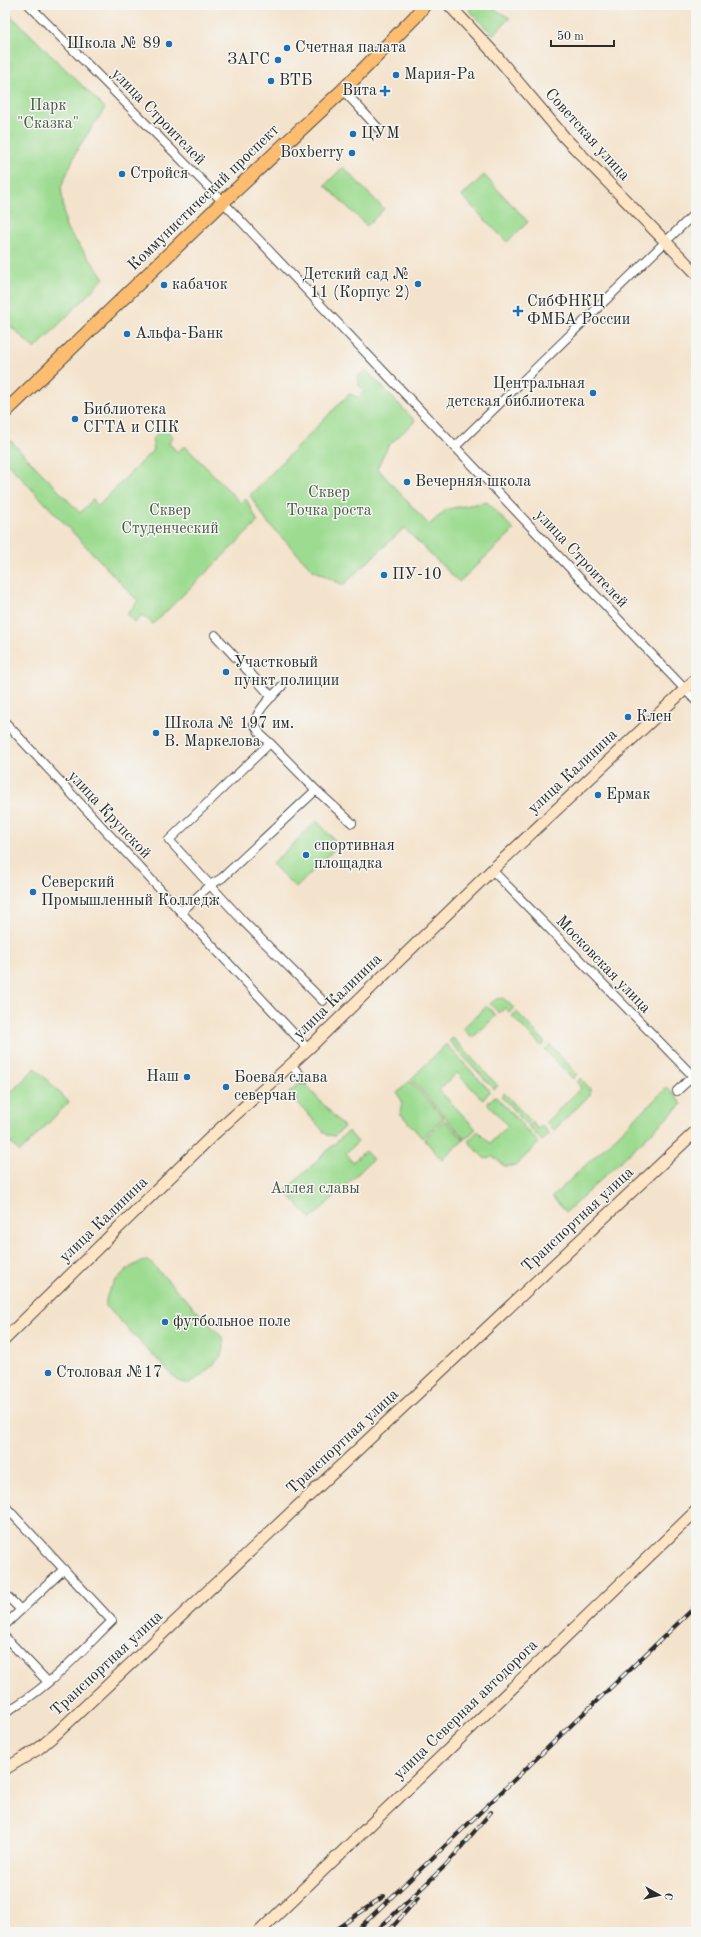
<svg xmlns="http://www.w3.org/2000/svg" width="701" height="1937" font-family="'Old Standard TT',serif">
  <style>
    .green { fill: #9cdb90; stroke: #64835e }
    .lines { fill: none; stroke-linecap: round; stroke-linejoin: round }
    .street-casing { stroke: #494743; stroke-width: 10 }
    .secondary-casing { stroke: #494743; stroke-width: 13 }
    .primary-casing { stroke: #494743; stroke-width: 15 }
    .street { stroke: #fff; stroke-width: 8 }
    .secondary { stroke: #fee5c5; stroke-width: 11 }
    .primary { stroke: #fcbd6f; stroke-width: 13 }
    .rail-casing { stroke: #2b2b2b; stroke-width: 4 }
    .rail { stroke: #f6f6f2; stroke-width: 2.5; stroke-dasharray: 8; stroke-linecap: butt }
    .poi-dot { fill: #1f6fb2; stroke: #f6f6f2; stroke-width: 1.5 }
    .labels { text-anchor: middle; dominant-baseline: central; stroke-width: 3; stroke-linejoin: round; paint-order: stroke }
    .poi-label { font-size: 16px; fill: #2b2b2b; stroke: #f6f6f2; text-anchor: start }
    .park-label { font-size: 16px; fill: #475744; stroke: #f6f6f2 }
    .street-label { font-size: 16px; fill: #2b2b2b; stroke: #f6f6f2 }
  </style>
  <rect width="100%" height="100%" fill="#f6f6f2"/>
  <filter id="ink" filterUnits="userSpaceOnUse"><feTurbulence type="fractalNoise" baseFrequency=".025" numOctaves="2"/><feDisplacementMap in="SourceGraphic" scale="8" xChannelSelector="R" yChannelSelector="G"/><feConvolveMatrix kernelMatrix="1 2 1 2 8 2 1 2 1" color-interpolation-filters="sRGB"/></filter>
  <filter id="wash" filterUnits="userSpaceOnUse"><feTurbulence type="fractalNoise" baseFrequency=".012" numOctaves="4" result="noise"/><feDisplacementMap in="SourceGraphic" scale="16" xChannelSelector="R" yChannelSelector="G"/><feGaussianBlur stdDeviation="0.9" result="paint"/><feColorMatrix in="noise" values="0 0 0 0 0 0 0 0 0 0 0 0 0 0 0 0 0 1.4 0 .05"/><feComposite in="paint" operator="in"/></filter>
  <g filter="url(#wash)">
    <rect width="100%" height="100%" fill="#f4e3cc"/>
    <!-- green -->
    <path class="green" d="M473,5H487L510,18L493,35L469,10Z
      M5,10L105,108L78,148L61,187L66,228L104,278L35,349L5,321Z
      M343,167L384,209L367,226L325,185Z
      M484,175L528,222L507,242L462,196Z
      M366,370L415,421L388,446L377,468L429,525L447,509L487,502L514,530L459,582L404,528L343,585L313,570L267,522L250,495L349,394L358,397L364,391L359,386L358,377Z
      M164,427L173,437L169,443L177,452L185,446L241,503L246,499L258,522L153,624L142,615L135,623L127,614L138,601L5,461V441L8,438L80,513L93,499L98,506L154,449L152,439Z
      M317,821L339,845L296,888L272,864Z
      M503,998L514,1008L509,1012L505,1008L499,1013L490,1004L496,999Z
      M487,1006L496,1016L472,1038L463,1028Z
      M517,1012L545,1042L541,1046L512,1016Z
      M453,1038L498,1086L494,1089L449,1041Z
      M446,1044L490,1091L483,1100L457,1073L439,1090L476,1129L465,1139L411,1079Z
      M550,1045L577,1074L573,1079L545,1050Z
      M35,1068L69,1102L20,1152L5,1137V1098Z
      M581,1078L590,1089V1095L554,1130L546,1122L581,1088L577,1082Z
      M302,1081L344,1127L335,1136L327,1135L289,1093Z
      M410,1081L444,1118L422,1138L400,1113L402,1101L397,1093Z
      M668,1087L682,1104L566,1212L552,1197Z
      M504,1093L530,1120L526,1124L501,1096Z
      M494,1097H496L539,1143L515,1166H504L493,1156L488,1159L484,1158L468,1141L478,1131L490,1143L508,1126L487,1103Z
      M445,1120L464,1140L442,1160L424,1139Z
      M532,1122L538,1129L542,1126L550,1134L542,1141L528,1126Z
      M348,1131L358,1142L346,1153L353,1162L365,1151L373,1159L311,1219L285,1191Z
      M149,1261L223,1338C224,1342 225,1347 223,1351C221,1360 196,1381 188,1384L178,1381L106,1306C103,1288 131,1260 149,1261Z"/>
  </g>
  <g filter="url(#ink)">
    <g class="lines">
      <defs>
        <path id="street" d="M29,5L223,202L696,701
          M343,90L378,128
          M455,447L696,212
          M215,635L272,697
          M5,722L308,1049
          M270,743L261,735L254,724C258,708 271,698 282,686
          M316,790L270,743L169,840L242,920L323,1001
          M492,870L696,1079
          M181,912L210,885L222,878L316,790L352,823
          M291,1065L304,1079
          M677,1091L693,1076
          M5,1506L112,1621C79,1653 46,1691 5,1712
          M5,1594L21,1610
          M5,1625L64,1569
          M5,1637L48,1682"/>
        <path id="secondary" d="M449,5L492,51L565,138L696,273
          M5,1339L213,1135L308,1049L492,870L696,679
          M5,1769L38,1749L57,1733L696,1131
          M259,1932L696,1511"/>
        <path id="primary" d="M5,412L223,202L343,90L415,17L424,5"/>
      </defs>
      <!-- street casing -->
      <use href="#street" class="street-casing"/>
      <!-- secondary casing -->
      <use href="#secondary" class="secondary-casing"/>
      <!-- primary casing -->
      <use href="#primary" class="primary-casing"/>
      <!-- street -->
      <use href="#street" class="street"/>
      <!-- secondary -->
      <use href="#secondary" class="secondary"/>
      <!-- primary -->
      <use href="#primary" class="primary"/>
      <defs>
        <path id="rail" d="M332,1932L384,1896
          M355,1932L696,1606
          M375,1932L445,1866L491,1812
          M388,1932L418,1898"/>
      </defs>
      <!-- rail casing -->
      <use href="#rail" class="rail-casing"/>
      <!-- rail -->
      <use href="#rail" class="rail"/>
    </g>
  </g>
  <!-- markers -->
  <g class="poi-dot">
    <circle cx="169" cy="44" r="4"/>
    <circle cx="287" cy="48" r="4"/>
    <circle cx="278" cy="60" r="4"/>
    <circle cx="396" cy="75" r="4"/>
    <circle cx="271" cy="81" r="4"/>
    <path d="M383 85h4v4h4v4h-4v4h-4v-4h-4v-4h4z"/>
    <circle cx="353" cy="134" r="4"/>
    <circle cx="352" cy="153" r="4"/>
    <circle cx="122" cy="174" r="4"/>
    <circle cx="418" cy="284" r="4"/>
    <circle cx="164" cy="285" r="4"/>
    <path d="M516 305h4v4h4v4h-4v4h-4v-4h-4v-4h4z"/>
    <circle cx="127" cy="334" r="4"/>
    <circle cx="593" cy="393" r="4"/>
    <circle cx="75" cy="419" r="4"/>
    <circle cx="407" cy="482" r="4"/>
    <circle cx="384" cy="575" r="4"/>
    <circle cx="226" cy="672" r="4"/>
    <circle cx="628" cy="717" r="4"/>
    <circle cx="156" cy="733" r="4"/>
    <circle cx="598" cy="795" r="4"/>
    <circle cx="306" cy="855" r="4"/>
    <circle cx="33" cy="892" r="4"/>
    <circle cx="187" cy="1077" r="4"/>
    <circle cx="226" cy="1087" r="4"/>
    <circle cx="165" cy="1322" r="4"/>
    <circle cx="48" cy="1373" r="4"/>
  </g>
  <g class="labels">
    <!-- poi labels -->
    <g class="poi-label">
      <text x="161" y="44" text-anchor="end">Школа № 89</text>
      <text x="295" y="48">Счетная палата</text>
      <text x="270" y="60" text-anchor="end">ЗАГС</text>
      <text x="404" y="75">Мария-Ра</text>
      <text x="279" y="81">ВТБ</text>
      <text x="377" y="91" text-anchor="end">Вита</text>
      <text x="361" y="134">ЦУМ</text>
      <text x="344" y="153" text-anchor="end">Boxberry</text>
      <text x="130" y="174">Стройся</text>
      <text x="410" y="275" text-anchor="end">Детский сад №<tspan x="410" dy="18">11 (Корпус 2)</tspan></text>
      <text x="172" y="285">кабачок</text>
      <text x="527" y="302">СибФНКЦ<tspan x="527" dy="18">ФМБА России</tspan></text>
      <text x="135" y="334">Альфа-Банк</text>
      <text x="585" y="384" text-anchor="end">Центральная<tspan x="585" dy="18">детская библиотека</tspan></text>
      <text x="83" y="410">Библиотека<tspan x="83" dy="18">СГТА и СПК</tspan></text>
      <text x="415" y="482">Вечерняя школа</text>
      <text x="392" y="575">ПУ-10</text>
      <text x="234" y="663">Участковый<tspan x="234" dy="18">пункт полиции</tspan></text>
      <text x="636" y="717">Клен</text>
      <text x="164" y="724">Школа № 197 им.<tspan x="164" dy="18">В. Маркелова</tspan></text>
      <text x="606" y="795">Ермак</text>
      <text x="314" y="846">спортивная<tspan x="314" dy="18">площадка</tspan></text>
      <text x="41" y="883">Северский<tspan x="41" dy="18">Промышленный Колледж</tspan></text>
      <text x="179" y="1077" text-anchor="end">Наш</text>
      <text x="234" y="1078">Боевая слава<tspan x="234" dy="18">северчан</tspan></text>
      <text x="173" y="1322">футбольное поле</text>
      <text x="56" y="1373">Столовая №17</text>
    </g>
    <!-- park labels -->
    <g class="park-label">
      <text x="48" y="106">Парк<tspan x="48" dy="18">"Сказка"</tspan></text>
      <text x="329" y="493">Сквер<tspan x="329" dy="18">Точка роста</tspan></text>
      <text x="170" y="511">Сквер<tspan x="170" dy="18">Студенческий</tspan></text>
      <text x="315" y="1189">Аллея славы</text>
    </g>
    <!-- street labels -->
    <g class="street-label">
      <text transform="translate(158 117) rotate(46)">улица Строителей</text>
      <text transform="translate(587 135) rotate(48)">Советская улица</text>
      <text transform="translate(204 198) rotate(-44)">Коммунистический проспект</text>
      <text transform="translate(581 559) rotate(47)">улица Строителей</text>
      <text transform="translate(573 772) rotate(-43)">улица Калинина</text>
      <text transform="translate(109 815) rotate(47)">улица Крупской</text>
      <text transform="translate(603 965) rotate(46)">Московская улица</text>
      <text transform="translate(338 997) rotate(-44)">улица Калинина</text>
      <text transform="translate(104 1220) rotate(-44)">улица Калинина</text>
      <text transform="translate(578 1220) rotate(-43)">Транспортная улица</text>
      <text transform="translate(343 1442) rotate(-43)">Транспортная улица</text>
      <text transform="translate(107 1664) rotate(-43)">Транспортная улица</text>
      <text transform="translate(466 1710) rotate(-44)">улица Северная автодорога</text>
    </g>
  </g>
  <!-- margin -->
  <rect width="701" height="1937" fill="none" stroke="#f6f6f2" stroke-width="20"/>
  <!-- north arrow -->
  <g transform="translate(659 1895) rotate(98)" stroke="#f6f6f2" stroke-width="3" paint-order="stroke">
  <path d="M0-3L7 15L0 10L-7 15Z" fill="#2b2b2b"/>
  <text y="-6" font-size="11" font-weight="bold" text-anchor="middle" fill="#2b2b2b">С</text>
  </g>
  <!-- scale -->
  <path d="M551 40v6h63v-6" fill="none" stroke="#2b2b2b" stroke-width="2"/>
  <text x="557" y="40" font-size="12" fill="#2b2b2b" stroke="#f6f6f2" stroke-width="3" paint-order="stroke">50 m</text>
</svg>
